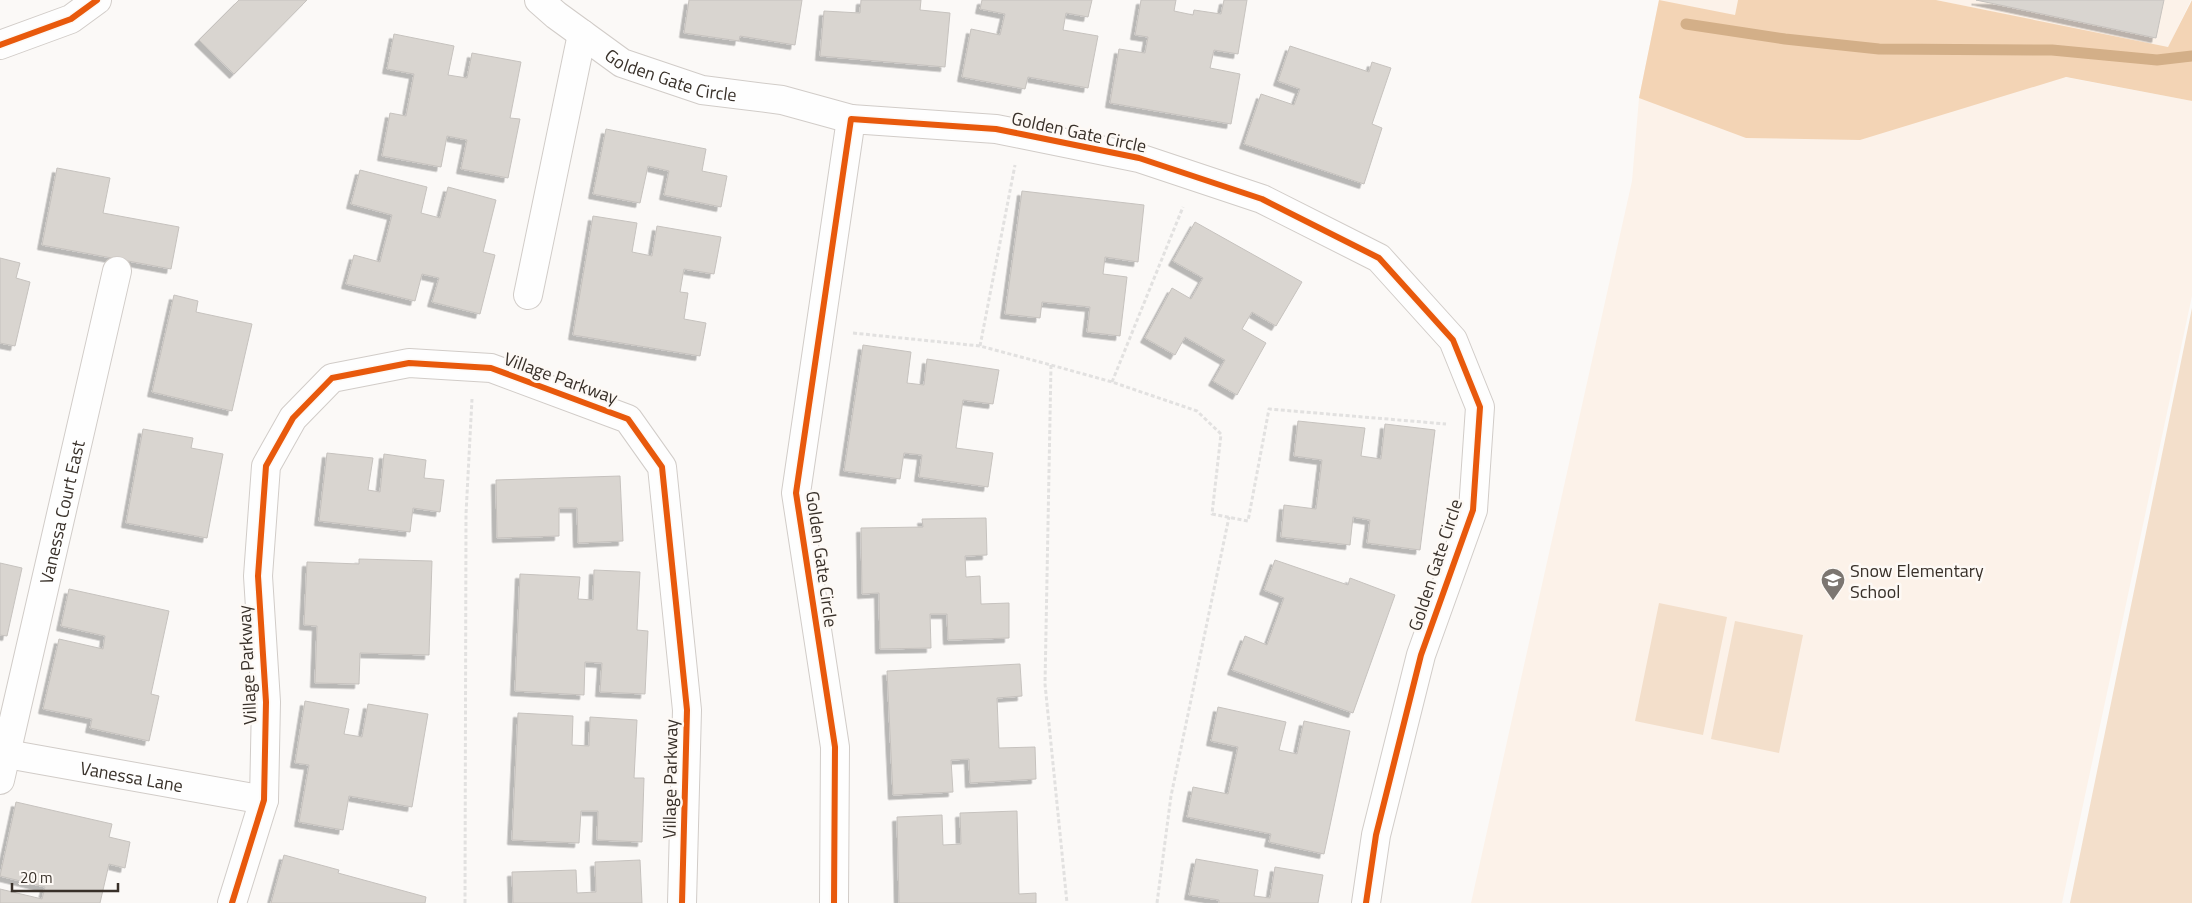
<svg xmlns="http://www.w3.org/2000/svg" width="2192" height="903" font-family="'Titillium Web',sans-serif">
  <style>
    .built { fill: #fcf2e9 }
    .green { fill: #f3dfcb }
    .forest { fill: #f3d4b5 }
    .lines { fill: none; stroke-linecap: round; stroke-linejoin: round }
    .stream { stroke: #d3af88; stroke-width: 11 }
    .building { fill: #d9d5d0; stroke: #c6c2be; filter: url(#shadow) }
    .minor-casing { stroke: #d1ccc8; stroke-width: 30 }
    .tertiary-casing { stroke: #d1ccc8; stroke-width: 30 }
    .path { stroke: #e2e1e0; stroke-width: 3; stroke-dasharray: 4 2.5; stroke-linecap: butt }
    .minor { stroke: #fefefe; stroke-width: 28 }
    .tertiary { stroke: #fefefe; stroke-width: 28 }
    .cycleway-casing { stroke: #fdf9f5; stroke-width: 9 }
    .cycleway { stroke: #e8590c; stroke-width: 6 }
    .labels { text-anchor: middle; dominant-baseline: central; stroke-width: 5; stroke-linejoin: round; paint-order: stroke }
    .street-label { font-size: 18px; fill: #383029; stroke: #fdf9f5 }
    .poi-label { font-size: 18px; fill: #383029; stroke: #fdf9f5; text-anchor: start }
  </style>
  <defs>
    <filter id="shadow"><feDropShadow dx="-4.5" dy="4.5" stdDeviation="0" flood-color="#0004"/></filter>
  </defs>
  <rect width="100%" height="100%" fill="#fbf9f7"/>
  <!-- built -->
  <path class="built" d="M1659,0H1738L1735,15L2192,101V296L2062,903H1471L1632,181L1639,98Z
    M1936,0H2191L2168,48Z"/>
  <!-- green -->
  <path class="green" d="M2192,308V903H2070Z
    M1659,603L1727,617L1703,735L1635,721Z
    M1735,621L1803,635L1779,753L1711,739Z"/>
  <!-- forest -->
  <path class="forest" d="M1659,0L1735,15L1738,0H1936L2168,47L2192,0V101L2066,77L1860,140L1746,138L1639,98Z"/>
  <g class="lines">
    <!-- stream -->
    <path class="stream" d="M1686,24L1785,39L1879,49L2052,50L2157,60L2192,56"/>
  </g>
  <!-- building -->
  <path class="building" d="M239,0H307L234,74L199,40Z
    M689,0H802L795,45L740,36L739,41L684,33Z
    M861,0H921L920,10L950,13L945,67L820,56L824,11L860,13Z
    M982,0H1092L1088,17L1066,13L1063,30L1098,36L1088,88L1028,77L1025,89L962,77L971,29L1000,35L1005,14L980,9Z
    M1141,0H1176L1174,11L1193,15L1194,10L1221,14L1224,0H1247L1238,54L1214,50L1210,68L1240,74L1231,124L1110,103L1119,49L1145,53L1148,37L1135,35Z
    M1976,0H2164L2156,38Z
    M394,34L454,46L448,75L467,78L472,53L521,62L510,118L520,119L508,178L461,169L467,140L447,136L441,167L382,156L390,113L406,116L414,74L387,69Z
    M1290,46L1369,72L1372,62L1391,68L1372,124L1382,128L1364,184L1244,144L1261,94L1294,105L1300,89L1278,81Z
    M606,129L706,149L702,171L727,176L721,207L664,195L669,171L648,166L640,203L593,194Z
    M57,168L110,178L103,213L179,227L171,269L42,245Z
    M360,170L427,187L421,213L440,218L448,187L496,200L483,252L495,255L480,314L432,302L439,278L422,274L415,301L346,284L354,255L380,262L392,215L351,204Z
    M1022,191L1144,205L1138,262L1105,257L1103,274L1127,277L1120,336L1087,332L1090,307L1042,302L1040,318L1005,314Z
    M593,216L637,223L632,252L652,256L657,226L721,237L714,274L684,269L680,292L688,293L684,319L706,323L700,356L573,335Z
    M1195,222L1302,282L1276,326L1252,312L1242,329L1266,343L1237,395L1213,381L1225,360L1185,337L1175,355L1145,338L1172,288L1191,299L1203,278L1173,261Z
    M0,258L20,263L16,278L30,282L15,346L0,343Z
    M174,295L198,301L196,312L252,324L232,411L152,392Z
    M863,345L911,352L907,383L924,385L927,359L999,370L993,404L963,400L956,448L993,453L988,487L919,477L922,455L904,453L900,479L844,471Z
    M1298,421L1365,428L1361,456L1381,459L1385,424L1435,430L1420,550L1367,543L1370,520L1353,517L1350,545L1281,537L1284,505L1316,509L1322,460L1294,456Z
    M143,429L193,438L191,448L223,454L207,538L126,523Z
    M327,453L373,458L368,490L380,492L384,454L426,460L424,478L444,480L440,512L413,508L410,532L319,521Z
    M620,476L623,541L578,543L577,508H559V536L497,538L496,480Z
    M986,518L987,555L965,556L966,577L980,576L981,604L1009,603V638L948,640L947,614H930L931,648L880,649L879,593L862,594L861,528L923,527L922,519Z
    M359,559L432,561L429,655L360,653L359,684L315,683L317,626L304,625L307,562L359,564Z
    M1275,560L1348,585L1350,578L1395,595L1353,713L1232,670L1245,636L1267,645L1284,598L1264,590Z
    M0,563L22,568L7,636L0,635Z
    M594,570L640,572L637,630L648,631L645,694L600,692L602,663L585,662L584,695L515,691L520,574L580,577L578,599L593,600Z
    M69,589L169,611L151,694L159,696L149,741L90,728L92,719L43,709L59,639L103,649L105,636L61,626Z
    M1020,664L1022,696L997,698L999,748L1035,747L1036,779L970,783L969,759L951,760L953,792L893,795L887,671Z
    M305,701L349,709L344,734L362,737L368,704L428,714L412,807L349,796L343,830L299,822L309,765L295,763Z
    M1218,707L1286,722L1279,750L1297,754L1304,721L1350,731L1324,854L1269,842L1271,834L1187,817L1193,787L1228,794L1238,747L1211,741Z
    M518,713L573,716L572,745L589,746L590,717L637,720L634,778H644L642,842L597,840L598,811H581L579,843L512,840Z
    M16,802L112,824L109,837L130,842L125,868L109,864L100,903H0V889L42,899L45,887L0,876Z
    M1017,811L1019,894L1036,893V903H899L897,817L942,815L943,845L961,844L960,813Z
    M284,855L339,870L338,873L426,897L425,903H271Z
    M1196,859L1258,870L1254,896L1270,898L1275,867L1323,875L1318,903H1219V900L1189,895Z
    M640,860L642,903H513L512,872L576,870L577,893L596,892L595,862Z"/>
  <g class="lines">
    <defs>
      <g id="minor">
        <path id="s1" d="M539,0L556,15L622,63L702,90L782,100L851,119"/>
        <path d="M528,295L582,34"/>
        <path id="s2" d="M0,756L7,754L264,800"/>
        <path id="s3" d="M0,780L117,271"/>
        <path d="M232,903L264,800L266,702L258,576L266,466L293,418L332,378L409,363L491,368L628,419L662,467L687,710L682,903"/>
        <path d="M834,903L835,747L796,493L851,119L996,129L1021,134L1139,158L1262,199L1379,258L1453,340L1480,407L1473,510L1421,655L1376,835L1366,903"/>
      </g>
      <path id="tertiary" d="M0,45L71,19L97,0"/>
    </defs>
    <!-- minor casing -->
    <use href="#minor" class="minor-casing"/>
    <!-- tertiary casing -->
    <use href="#tertiary" class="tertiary-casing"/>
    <!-- path -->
    <path class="path" d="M853,333L980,346L1051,365L1112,382L1197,411L1221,434L1212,514L1248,521L1269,409L1446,424
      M980,346L1015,165
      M1051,365L1045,684L1067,903
      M1112,382L1183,207
      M465,903L466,514L472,399
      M1157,903L1171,796L1229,517"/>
    <!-- minor -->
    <use href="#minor" class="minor"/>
    <!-- tertiary -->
    <use href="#tertiary" class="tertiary"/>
    <defs>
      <path id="cycleway" d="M0,45L71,19L97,0
        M232,903L264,800L266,702L258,576L266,466L293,418L332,378L409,363L491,368L628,419L662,467L687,710L682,903
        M834,903L835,747L796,493L851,119L996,129L1021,134L1139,158L1262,199L1379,258L1453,340L1480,407L1473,510L1421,655L1376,835L1366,903"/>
    </defs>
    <!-- cycleway casing -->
    <use href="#cycleway" class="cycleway-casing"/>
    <!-- cycleway -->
    <use href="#cycleway" class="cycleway"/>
  </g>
  <!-- icons -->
  <defs>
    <symbol id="school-pin" viewBox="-11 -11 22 30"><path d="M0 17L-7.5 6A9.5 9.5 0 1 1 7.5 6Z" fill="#7c7671" stroke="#fdf9f5"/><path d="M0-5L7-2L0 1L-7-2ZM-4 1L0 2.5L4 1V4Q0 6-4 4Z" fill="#fff"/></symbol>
  </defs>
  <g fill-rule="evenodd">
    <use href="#school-pin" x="1819" y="566" width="28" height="38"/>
  </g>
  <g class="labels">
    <!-- street labels -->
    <g class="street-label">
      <text stroke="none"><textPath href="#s1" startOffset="155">Golden Gate Circle</textPath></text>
      <text transform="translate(1079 132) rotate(12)">Golden Gate Circle</text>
      <text transform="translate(561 378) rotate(20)">Village Parkway</text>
      <text stroke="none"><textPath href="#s3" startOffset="275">Vanessa Court East</textPath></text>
      <text transform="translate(822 559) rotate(82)">Golden Gate Circle</text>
      <text transform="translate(1435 565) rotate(-72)">Golden Gate Circle</text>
      <text transform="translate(247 665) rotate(-93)">Village Parkway</text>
      <text stroke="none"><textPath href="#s2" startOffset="134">Vanessa Lane</textPath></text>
      <text transform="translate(670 779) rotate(-89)">Village Parkway</text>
    </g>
    <!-- poi labels -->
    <g class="poi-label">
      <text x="1850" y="570">Snow Elementary<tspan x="1850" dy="21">School</tspan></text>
    </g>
  </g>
  <!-- scale -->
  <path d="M12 883v8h106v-8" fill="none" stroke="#383029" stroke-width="2.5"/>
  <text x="20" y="883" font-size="15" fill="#383029" stroke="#fdf9f5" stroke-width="4" paint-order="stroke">20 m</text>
</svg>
